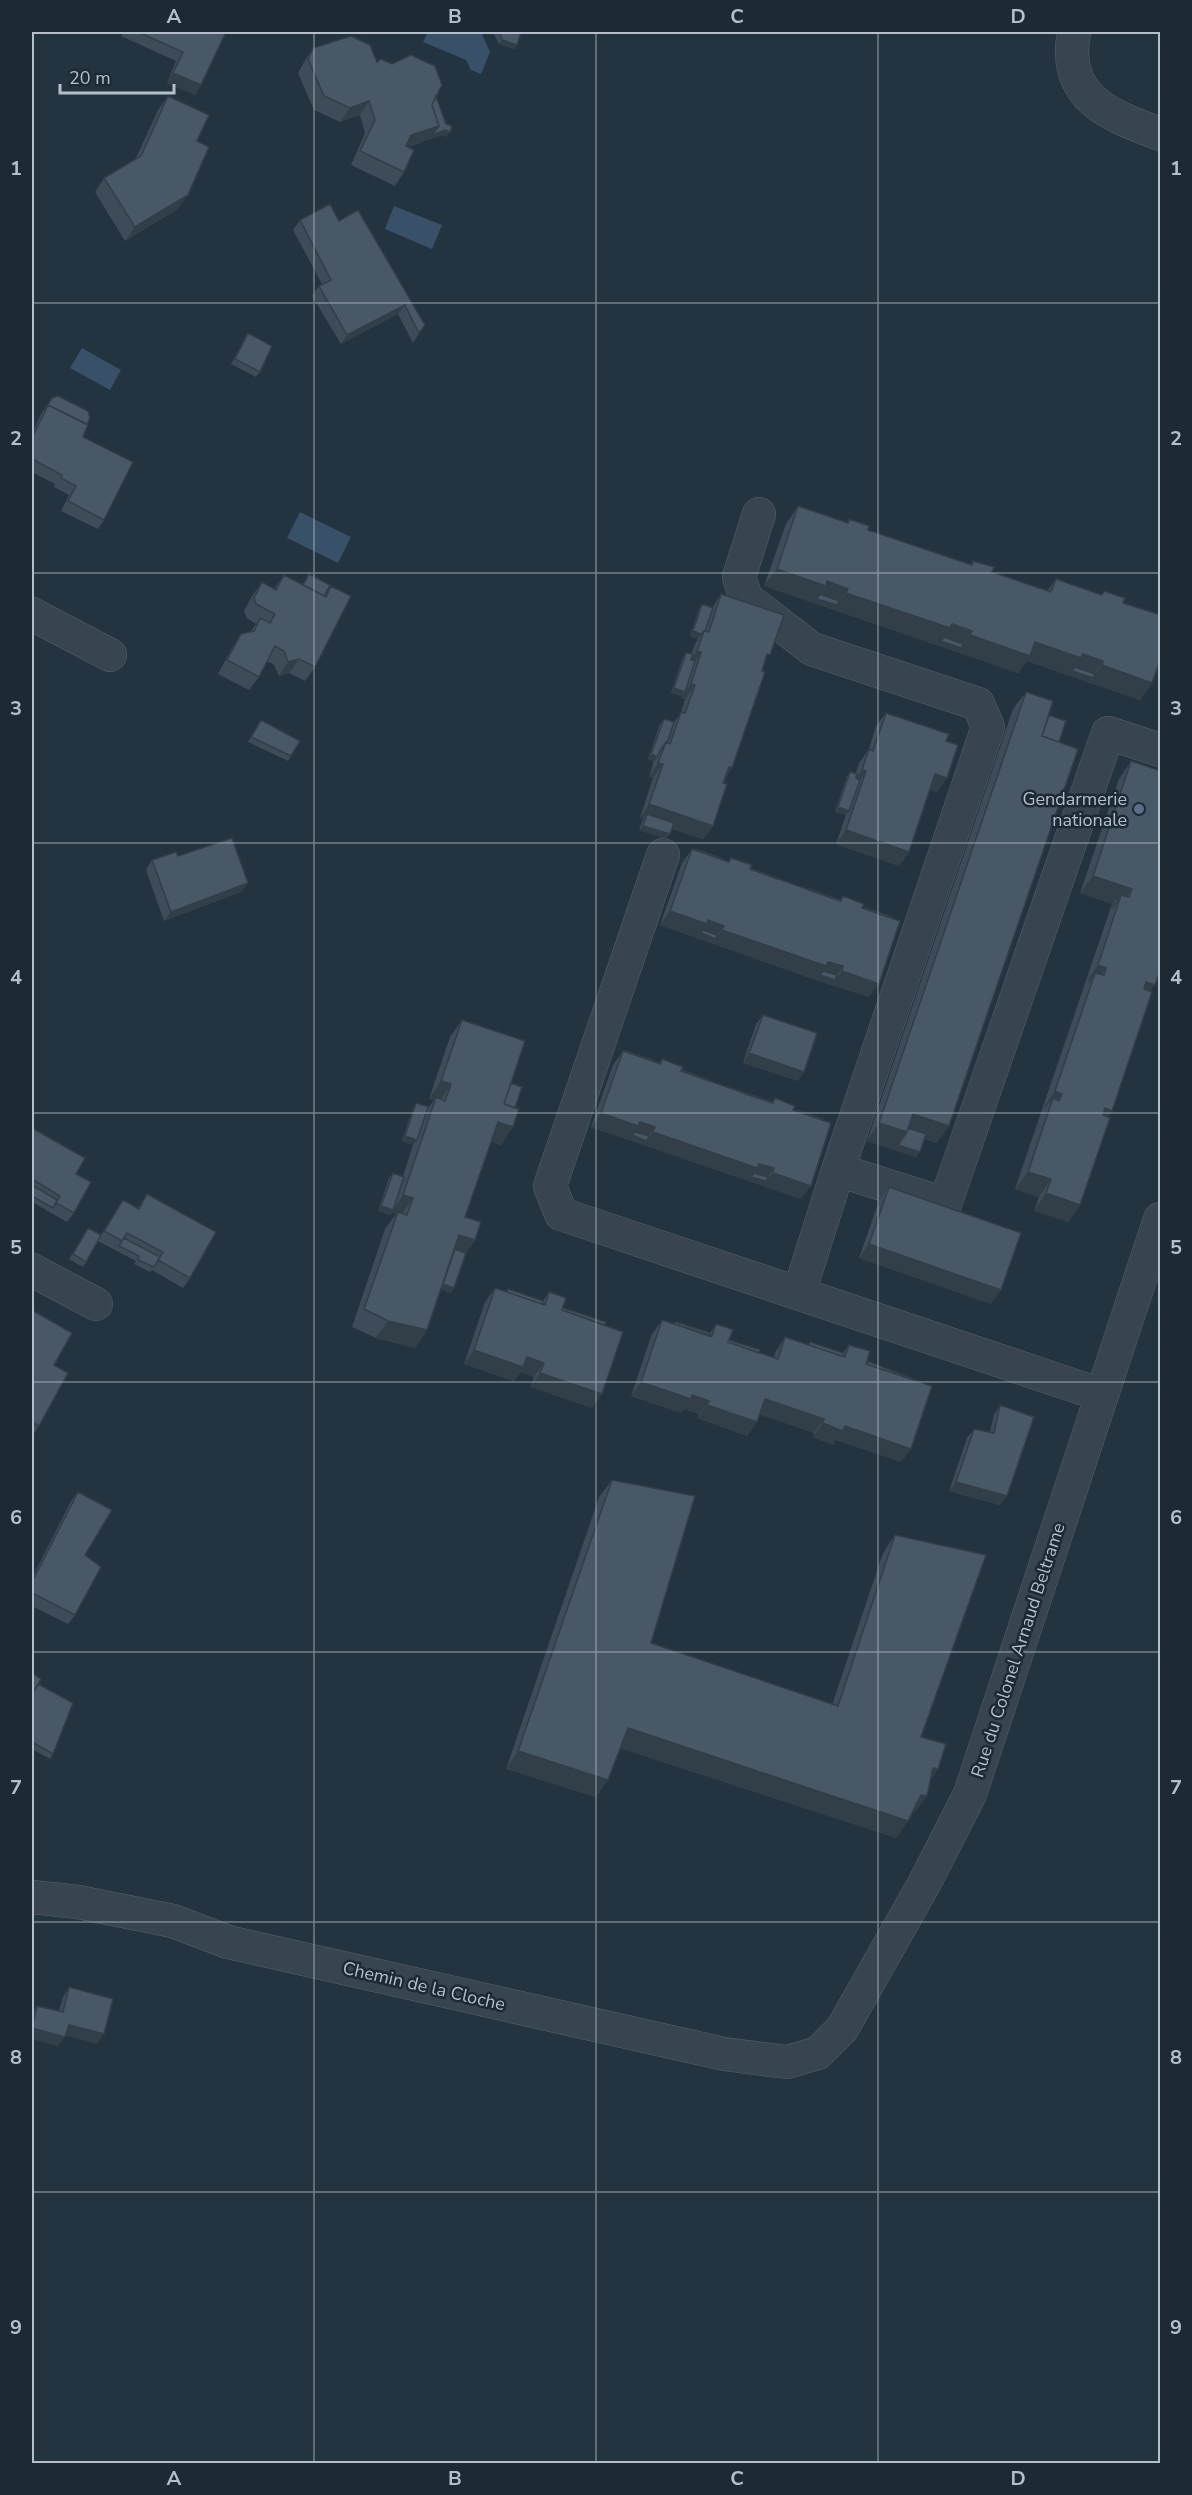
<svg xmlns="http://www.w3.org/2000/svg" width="1192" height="2495" font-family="'Nunito Sans',sans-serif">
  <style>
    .water { fill: #385068 }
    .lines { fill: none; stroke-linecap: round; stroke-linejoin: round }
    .minor-casing { stroke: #56626e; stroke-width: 34 }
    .minor { stroke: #384450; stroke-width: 33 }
    .wall { fill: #3e4c59 }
    .shaded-wall { fill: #323e48 }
    .building { fill: #485867; stroke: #323e48; stroke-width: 1.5 }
    .grid { fill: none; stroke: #b5bfcb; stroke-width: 1.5; stroke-opacity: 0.55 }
    .service-dot { fill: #5c6f8a; stroke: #1d2935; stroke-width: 2 }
    .labels { text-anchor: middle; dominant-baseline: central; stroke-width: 5; stroke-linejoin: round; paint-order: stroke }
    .poi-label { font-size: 18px; fill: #b5bfcb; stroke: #1d2935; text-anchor: end }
    .street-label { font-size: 18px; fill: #b5bfcb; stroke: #1d2935 }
    .neatline { fill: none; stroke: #b5bfcb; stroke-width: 2 }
    .grid-label { font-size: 20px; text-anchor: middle; font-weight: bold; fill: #b5bfcb }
  </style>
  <rect width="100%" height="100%" fill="#243340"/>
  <!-- water -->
  <path class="water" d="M428,32H481L490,52L481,74L471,70L466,60L423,42Z
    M394,206L442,225L432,249L385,229Z
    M82,348L121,370L110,390L70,368Z
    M300,512L351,537L338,563L287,538Z"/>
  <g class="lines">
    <defs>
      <path id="minor" d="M1074,32C1062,97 1108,115 1160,134
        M759,514L739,577L746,598L812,649L978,704L988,727L838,1170L799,1293
        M32,614L110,655
        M663,855L550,1186L561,1214L1102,1395
        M838,1170L945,1204L1108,733L1160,750
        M32,1270L96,1304
        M32,1897L78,1902L173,1921L228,1942L724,2054L787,2062L818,2053L842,2029L924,1884L970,1794L1160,1219"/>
    </defs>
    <!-- minor casing -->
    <use href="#minor" class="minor-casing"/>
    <!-- minor -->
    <use href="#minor" class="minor"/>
  </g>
  <!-- wall -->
  <path class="wall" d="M123,32H226L201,85L195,95L167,83L176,61L121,36Z
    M493,32H521L517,45L514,49L499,44Z
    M313,48L377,62L436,96L447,137L442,135L408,147L404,172L395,186L351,165L365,133L360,115L340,122L314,110L298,73L304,62Z
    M168,96L197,141L178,209L125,241L95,192L104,178L136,158L158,110Z
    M300,220L339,221L425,325L413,343L398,314L341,344L312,296L319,286L322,284L293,230Z
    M248,333L260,372L256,377L231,364Z
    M52,398L87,424L83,437L104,520L98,529L61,511L69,495L54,487L55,484L32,472V434L41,414Z
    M798,506L846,523L849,519L868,530L970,565L973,561L992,572L1047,591L1056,579L1101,595L1104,591L1123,603L1152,683L1140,700L1027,661L1018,673L764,586L786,524Z
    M309,574L324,596L331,586L315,667L305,681L289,673L279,676L274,665L267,661L259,677L249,690L218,674L232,648L241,634L250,632L256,624L247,618L244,611L252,596L262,582L274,589L284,575L302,585Z
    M721,594L764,664L726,777L713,826L703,839L672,829L666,839L639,830L643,819L640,818L653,778L649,777L654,761L648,759L660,724L664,719L674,722L681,713L685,699L681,698L682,696L671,693L683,657L686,653L691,654L695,644L698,639L690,636L699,609L702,604L712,608Z
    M1026,692L1049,715L1059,742L937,1143L924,1139L916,1157L867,1141L1013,709Z
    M886,713L946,741L937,792L930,789L909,852L899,866L836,844L846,815L835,812L847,776L850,772L856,773L859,763L869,749L876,726Z
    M261,720L291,756L288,761L248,742Z
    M1131,761L1155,985L1150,991L1112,1111L1108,1117L1080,1205L1068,1222L1034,1211L1039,1197L1015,1189L1112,904L1080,893L1119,779Z
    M692,849L728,862L731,858L750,868L808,890L841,900L843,896L862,908L869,997L816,980L660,925L682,863Z
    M178,856L248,883L241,892L164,921L146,870L152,860Z
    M763,1015L798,1081L743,1063L756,1024Z
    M462,1020L511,1083L501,1145L491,1142L465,1217L475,1240L466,1253L451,1293L441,1289L427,1330L415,1348L376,1338L352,1327L385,1229L396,1214L392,1213L390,1215L378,1211L389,1178L393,1173L403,1176L413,1145L402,1141L413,1108L416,1103L429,1107L434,1100L429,1099L450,1037Z
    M623,1051L659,1063L662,1059L682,1070L740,1092L772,1102L775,1098L793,1110L801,1199L591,1127L613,1065Z
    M32,1128L76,1174L74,1213L67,1222L32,1202Z
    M889,1187L991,1304L859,1258L879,1201Z
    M147,1194L190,1278L183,1288L152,1270L150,1272L134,1264L136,1261L98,1241L83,1267L69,1259L88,1228L101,1235L123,1200L138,1208Z
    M495,1288L506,1292L508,1289L543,1301L549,1292L563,1308L605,1325L592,1408L531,1387L534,1377L520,1372L514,1381L464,1364L485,1302Z
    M32,1310L54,1365L39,1426L32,1436Z
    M662,1320L674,1324L676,1322L710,1333L716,1324L729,1340L759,1353L773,1358L776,1351L785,1337L808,1345L810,1342L843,1353L849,1345L867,1361L911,1449L901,1462L836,1440L833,1445L813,1437L814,1433L759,1414L747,1436L697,1418L699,1414L684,1409L681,1413L631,1396L652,1334Z
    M1000,1405L1007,1496L1000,1505L949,1491L967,1438L974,1429L990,1432L994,1415Z
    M612,1480L651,1643L832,1705L883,1553L895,1535L921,1737L938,1769L930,1781L927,1796L914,1813H912L908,1821L896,1838L620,1748L596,1797L506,1769L599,1497Z
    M78,1492L85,1555L75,1615L68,1624L32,1606V1578L71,1501Z
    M32,1673L38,1684L53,1754L50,1759L32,1749Z
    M69,1987L97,2044L66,2035L58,2046L32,2039V2013L37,2006L59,2011L63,1997Z"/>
  <!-- shaded-wall -->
  <path class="shaded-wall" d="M502,40L517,45L514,49L499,44Z
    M173,73L201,85L195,95L167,83Z
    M369,101L360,115L340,122L350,108Z
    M439,126L445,130L450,132L447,137L442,135L401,149L411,135Z
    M188,195L178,209L125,241L135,227Z
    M405,305L398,314L341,344L347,335Z
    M777,569L827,581L848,589L834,610L764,586Z
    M846,593L972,631L961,647V648L970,635L1035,642L1083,654L1103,661L1089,682L1027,661L1018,673L834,610Z
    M693,631L701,634L698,639L690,636Z
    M697,651L701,652L692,666L687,664Z
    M299,659L289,673L279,676L288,662Z
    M1102,665L1152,683L1140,700L1089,682Z
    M691,684L695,685L685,699L681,698Z
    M674,688L685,692L682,696L671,693Z
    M651,754L657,757L654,762L648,759Z
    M658,763L663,764L653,778L649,777Z
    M729,767L732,768L723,782Z
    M862,770L866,771L857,785L852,783Z
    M935,774L947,778L937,792L925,788Z
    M649,804L713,826L703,839L645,819L647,814L643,819L640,818Z
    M838,807L849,811L846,815L835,812Z
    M643,826L670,834L666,839L639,830Z
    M846,830L909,852L899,866L836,844Z
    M1093,876L1132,889L1119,907L1121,895L1114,905L1115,899L1112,904L1080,893Z
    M248,883L241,892L164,921L171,912Z
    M670,911L708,920L724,926L715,938L716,939L722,930L843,966L834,980H835L842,971L879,984L869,997L816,980L820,975L816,980L697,938L701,933L697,938L660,925Z
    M1098,965L1106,968L1094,986L1095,973L1088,984L1089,978Z
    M1146,982L1155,985L1142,1002L1135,1000Z
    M749,1053L804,1072L798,1081L743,1063Z
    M441,1081L451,1084L439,1102L436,1097L434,1100L429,1099Z
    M1055,1091L1062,1094L1049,1111L1053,1098L1044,1109L1046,1104Z
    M1105,1108L1112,1111L1100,1128L1094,1126Z
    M601,1113L640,1122L655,1127L646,1140L647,1141L653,1132L774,1168L765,1181H766L773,1173L811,1186L801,1199L591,1127Z
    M913,1114L949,1126L937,1143L906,1133L920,1152L916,1157L867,1141L879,1123Z
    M491,1121L513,1127L501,1145L485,1140Z
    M405,1136L417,1140L413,1145L402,1141Z
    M1028,1172L1051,1179L1039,1197L1015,1189Z
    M1046,1193L1080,1205L1068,1222L1034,1211Z
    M403,1195L413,1198L400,1216L398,1212L396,1214L392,1213L390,1215L378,1211L381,1206L393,1210Z
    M459,1235L475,1240L462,1258L449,1253Z
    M869,1244L1001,1290L991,1304L859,1258Z
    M438,1282L454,1288L451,1293L435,1287Z
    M388,1321L427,1330L415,1348L376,1338Z
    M474,1350L527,1357L544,1363L534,1377L520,1372L514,1381L464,1364Z
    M540,1373L602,1394L592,1408L531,1387Z
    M641,1382L692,1395L709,1401L699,1414L684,1409L681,1413L631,1396Z
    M765,1399L824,1419L814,1433L755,1413Z
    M707,1405L757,1422L747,1436L697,1418Z
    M823,1423L845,1426L911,1449L901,1462L836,1440L833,1445L813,1437Z
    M956,1482L1007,1496L1000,1505L949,1491Z
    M628,1728L908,1821L896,1838L615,1746Z
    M518,1751L608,1780L596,1797L506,1769Z
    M933,1768L938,1769L926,1787Z
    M921,1795L927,1796L914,1813L908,1812Z
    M69,2025L104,2034L97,2044L62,2035Z
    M32,2028L65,2037L58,2046L32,2039Z"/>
  <!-- building -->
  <path class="building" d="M138,32H226L201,85L173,73L183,52Z
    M499,32H521L517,45L502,40Z
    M351,36L370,45L377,62L381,59L392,64L411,55L435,66L442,85L432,105L439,126L411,135L406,146L414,150L404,172L360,151L375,120L369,101L350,108L324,96L308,59L313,48Z
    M168,96L209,115L197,141L209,147L188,195L135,227L104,178L141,156Z
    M436,96L446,124L452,126L450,132L445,130L432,135L439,126L432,105Z
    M330,204L339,221L358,210L425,325L419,333L405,305L347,335L319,286L331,280L300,220Z
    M248,333L272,346L260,372L235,359Z
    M58,396L88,411L90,418L87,424L48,405L45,410L52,398Z
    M48,405L88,425L83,437L133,462L104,520L68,501L76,486L61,478L62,475L32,459V438Z
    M798,506L848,523L849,519L869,526L868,530L972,565L973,561L994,567L992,572L1051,592L1056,579L1102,595L1104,591L1125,598L1123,603L1161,615V658L1152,683L1102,665L1103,661L1083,654L1081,658L1035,642L1030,656L970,635L972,631L952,624L950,628L846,593L848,589L827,581L826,586L777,569Z
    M309,574L330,585L324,596L303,585Z
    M284,575L326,597L331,586L351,596L315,667L299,659L288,662L284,651L275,646L259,677L227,660L241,634L254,631L260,618L270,623L275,614L256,604L254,598L262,582L276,590Z
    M721,594L784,615L770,655L767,654L762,671L765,672L732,768L729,767L723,783L727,784L713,826L649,804L663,764L658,763L666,742L670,744L681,712L685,713L695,685L691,684L701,652L697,651L704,631L709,632Z
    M820,594L839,601L837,605L817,599Z
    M702,604L713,608L705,631H704L701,634L693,631Z
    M944,637L963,644L961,648L941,641Z
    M686,653L693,654L691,660L695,661L685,692L674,688Z
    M1075,667L1095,674L1093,678L1072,671Z
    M1026,692L1053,701L1042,736L1078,749L949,1126L913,1114L907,1132L879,1123Z
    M886,713L949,734L946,741L958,745L947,778L935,774L909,852L846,830L866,771L862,770L869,749L873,751Z
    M1049,715L1066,721L1059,742L1042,736Z
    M664,719L674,722L667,743L666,742L660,751L657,757L651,754Z
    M261,720L300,741L291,756L251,737Z
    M1131,761L1161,771V968L1155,985L1146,982L1144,989L1152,992L1112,1111L1105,1108L1103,1115L1110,1118L1080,1205L1046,1193L1051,1179L1028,1172L1053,1098L1059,1101L1062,1094L1055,1091L1095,973L1104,975L1106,968L1098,965L1121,895L1129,897L1132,889L1093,876Z
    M850,772L857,774L856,778L860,780L849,811L838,807Z
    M647,814L674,823L670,834L643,826Z
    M232,838L248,883L171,912L152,860L176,852L178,856Z
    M692,849L729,862L731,858L752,865L750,869L841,901L843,896L864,904L862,908L900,921L879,984L842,971L843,966L828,962L826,966L722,930L724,926L708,920L707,924L670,911Z
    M695,849L721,858V859L694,850Z
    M750,868L777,878V879L750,869Z
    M809,889L841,900L840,901L808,890Z
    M1115,899L1118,900L1112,908Z
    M866,908L892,917V918L865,909Z
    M703,930L717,935L716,939L701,933Z
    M823,971L837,975L835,980L820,975Z
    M763,1015L817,1033L804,1072L749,1053Z
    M462,1020L525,1041L504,1104L519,1109L513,1127L498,1122L465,1217L481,1222L475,1240L459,1235L427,1330L388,1321L364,1309L398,1212L407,1215L413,1198L403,1195L436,1097L445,1101L451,1084L441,1081Z
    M623,1051L661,1064L662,1059L683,1067L681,1071L773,1103L775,1098L795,1106L793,1110L831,1123L811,1186L773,1173L774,1168L759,1164L757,1168L653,1132L655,1127L640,1122L638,1126L601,1113Z
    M626,1051L653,1060L652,1061L626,1052Z
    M682,1070L709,1080V1081L681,1071Z
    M511,1083L522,1087L515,1108L504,1104Z
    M740,1091L772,1102V1103L740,1092Z
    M416,1103L429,1107L427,1110L417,1140L405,1136Z
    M797,1110L823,1119V1120L796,1111Z
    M32,1128L85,1158L76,1174L91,1182L74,1213L56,1203L60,1196L32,1179Z
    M908,1128L926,1134L920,1152L898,1145L907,1132Z
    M635,1132L649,1136L647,1141L632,1135Z
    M393,1173L404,1177L393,1210L381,1206Z
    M754,1173L768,1177L766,1181L751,1177Z
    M32,1185L57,1200L53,1208L32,1196V1197Z
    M889,1187L1021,1233L1001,1290L869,1244Z
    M147,1194L216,1232L190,1278L158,1260L163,1252L127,1233L122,1241L104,1231L123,1200L139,1209Z
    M88,1228L101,1235L86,1262L73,1254Z
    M124,1238L160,1257L154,1267L138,1260L139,1256L119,1246Z
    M455,1249L466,1253L454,1288L443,1284Z
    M495,1288L545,1305L549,1292L561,1296L566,1298L562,1310L623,1332L602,1394L540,1373L544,1363L527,1357L523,1367L474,1350Z
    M508,1289L543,1301L542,1304L507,1292Z
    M563,1308L606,1322L605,1325L562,1310Z
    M32,1310L72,1333L54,1365L68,1373L39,1426L32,1422Z
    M662,1320L712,1336L716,1324L726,1327L733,1330L728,1342L778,1359L785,1337L845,1357L849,1345L870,1351L866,1364L932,1386L911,1449L845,1426L843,1431L823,1423L824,1419L765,1399L757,1422L707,1405L709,1401L692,1395L691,1399L641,1382Z
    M676,1322L710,1333L709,1336L675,1324Z
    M729,1340L760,1350L759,1353L728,1342Z
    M810,1342L843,1353L842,1356L809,1345Z
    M867,1361L911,1378V1379L866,1364Z
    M1000,1405L1034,1417L1007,1496L956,1482L974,1429L994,1433Z
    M612,1480L695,1496L651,1643L838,1706L895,1535L986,1555L921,1737L946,1744L938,1769L933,1768L927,1796L921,1795L908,1821L628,1728L608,1780L518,1751Z
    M78,1492L112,1510L85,1555L101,1567L75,1615L32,1593V1582Z
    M32,1673L41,1679L32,1695Z
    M38,1684L73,1703L53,1754L32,1742V1695Z
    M69,1987L113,1999L104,2034L69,2025L65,2037L32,2028L37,2006L63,2012Z"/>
  <!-- grid -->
  <path class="grid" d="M314,32V2464M596,32V2464M878,32V2464M32,303H1160M32,573H1160M32,843H1160M32,1113H1160M32,1382H1160M32,1652H1160M32,1922H1160M32,2192H1160"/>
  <!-- markers -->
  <circle class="service-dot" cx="1139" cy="809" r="6"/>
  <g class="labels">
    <!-- poi labels -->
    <g class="poi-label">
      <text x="1127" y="799">Gendarmerie<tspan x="1127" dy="21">nationale</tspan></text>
    </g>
    <!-- street labels -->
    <g class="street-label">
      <text transform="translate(1018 1650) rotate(-72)">Rue du Colonel Arnaud Beltrame</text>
      <text transform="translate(424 1986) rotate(13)">Chemin de la Cloche</text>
    </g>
  </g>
  <!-- border -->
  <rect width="1192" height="2495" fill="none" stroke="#1d2935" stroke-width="66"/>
  <!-- scale -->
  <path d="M60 84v9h114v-9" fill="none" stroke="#b5bfcb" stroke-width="3"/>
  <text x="69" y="84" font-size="18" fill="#b5bfcb" stroke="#1d2935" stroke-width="4.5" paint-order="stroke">20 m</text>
  <rect x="33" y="33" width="1126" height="2429" class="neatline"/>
  <g class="grid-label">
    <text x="174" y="23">A</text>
    <text x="455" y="23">B</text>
    <text x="737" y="23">C</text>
    <text x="1018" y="23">D</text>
    <text x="16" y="175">1</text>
    <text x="1176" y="175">1</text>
    <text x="16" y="445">2</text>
    <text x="1176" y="445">2</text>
    <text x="16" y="715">3</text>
    <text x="1176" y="715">3</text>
    <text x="16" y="984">4</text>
    <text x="1176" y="984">4</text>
    <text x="16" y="1254">5</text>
    <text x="1176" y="1254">5</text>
    <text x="16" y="1524">6</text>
    <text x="1176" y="1524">6</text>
    <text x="16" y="1794">7</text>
    <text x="1176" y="1794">7</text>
    <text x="16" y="2064">8</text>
    <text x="1176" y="2064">8</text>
    <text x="16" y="2334">9</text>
    <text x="1176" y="2334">9</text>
    <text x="174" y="2485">A</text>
    <text x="455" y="2485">B</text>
    <text x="737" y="2485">C</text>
    <text x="1018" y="2485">D</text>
  </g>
</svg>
